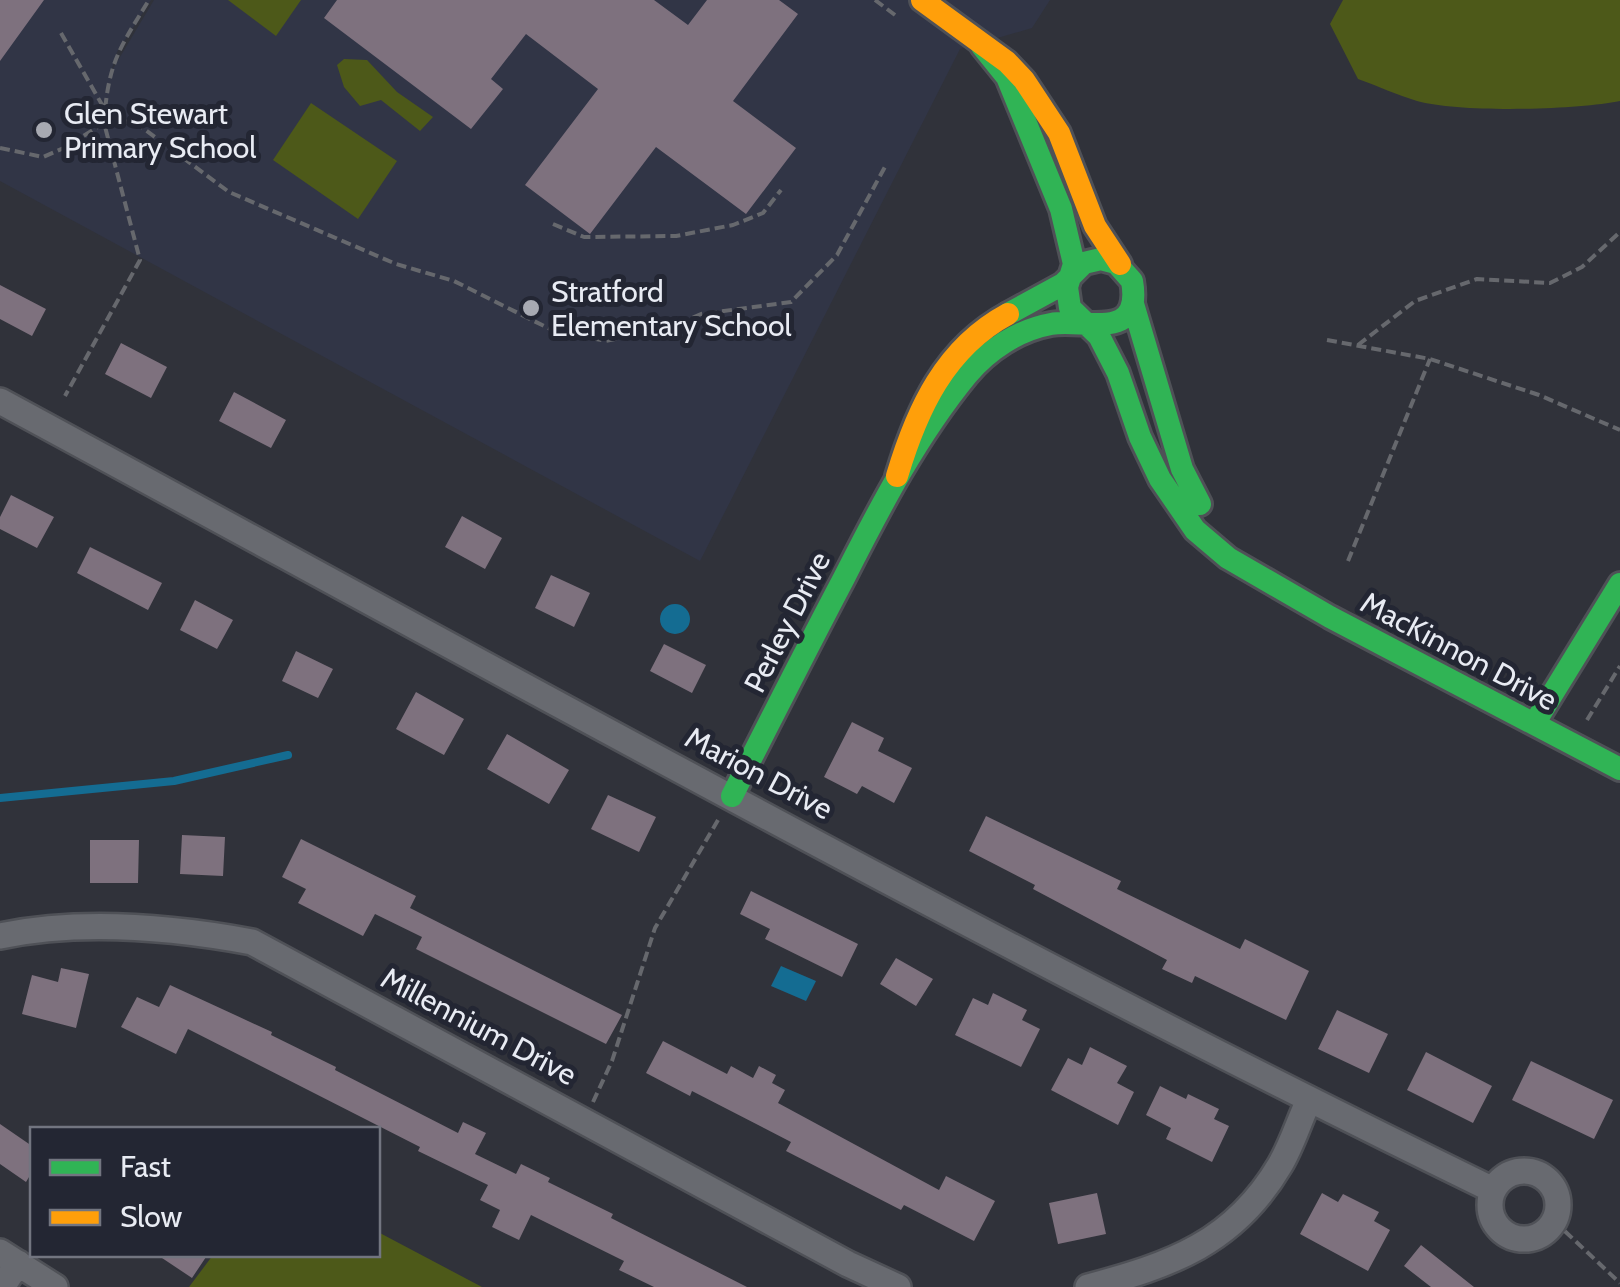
<svg xmlns="http://www.w3.org/2000/svg" width="1620" height="1287" font-family="Cabin,sans-serif">
  <style>
    .built { fill: #313546 }
    .green { fill: #4d5919 }
    .water { fill: #146c92 }
    .lines { fill: none; stroke-linecap: round; stroke-linejoin: round }
    .stream { stroke: #146c92; stroke-width: 8 }
    .building { fill: #7e717e }
    .street-casing { stroke: #4f5157; stroke-width: 30 }
    .fast-casing { stroke: #4f5157; stroke-width: 28 }
    .slow-casing { stroke: #4f5157; stroke-width: 28 }
    .path { stroke: #66686d; stroke-width: 4; stroke-dasharray: 10 5; stroke-linecap: butt }
    .street { stroke: #686a70; stroke-width: 25 }
    .fast { stroke: #30b455; stroke-width: 22 }
    .slow { stroke: #ff9f0a; stroke-width: 22 }
    .poi-dot { fill: #a8aab2; stroke: #232633; stroke-width: 4 }
    .labels { text-anchor: middle; dominant-baseline: central; stroke-width: 10; stroke-linejoin: round; paint-order: stroke }
    .poi-label { font-size: 30px; fill: #e8ebf3; stroke: #232633; text-anchor: start }
    .street-label { font-size: 30px; fill: #e8ebf3; stroke: #232633 }
  </style>
  <rect width="100%" height="100%" fill="#30323a"/>
  <!-- built -->
  <path class="built" d="M0,0H151L117,52L111,72L154,0H1050L1032,28L960,49L700,561L0,181Z"/>
  <!-- green -->
  <path class="green" d="M228,0H301L276,36Z
    M1343,0H1620V101C1576,110 1460,113 1417,101C1397,95 1378,86 1358,79L1330,24Z
    M344,59L367,60L397,92L433,117L420,131L381,100L360,106L344,87L337,65Z
    M311,103L397,161L358,219L273,160Z
    M378,1232L482,1287H189L213,1255L378,1254Z"/>
  <!-- water -->
  <path class="water" d="M660 619a15 15 0 1 1 30 0a15 15 0 1 1-30 0Z
    M781,966L816,981L806,1001L771,986Z"/>
  <g class="lines">
    <!-- stream -->
    <path class="stream" d="M0,798L174,781L288,755"/>
  </g>
  <!-- building -->
  <path class="building" d="M0,0H44L0,61Z
    M337,0H654L688,25L707,0H779L798,14L733,101L796,148L746,214L656,147L590,234L525,185L598,89L526,34L491,79L503,89L471,129L324,18Z
    M0,285L46,309L32,336L0,319Z
    M121,343L167,367L151,398L105,374Z
    M234,392L286,420L271,448L219,421Z
    M11,495L54,517L37,548L0,529V517Z
    M462,516L502,538L485,569L445,547Z
    M90,547L162,583L148,610L77,573Z
    M551,575L590,593L574,627L535,608Z
    M195,600L233,620L217,649L180,630Z
    M664,644L706,665L692,693L650,671Z
    M296,651L333,669L318,698L282,681Z
    M416,692L464,719L444,755L396,729Z
    M852,722L884,738L878,751L912,768L894,803L862,786L857,794L824,777Z
    M507,734L569,770L549,804L487,769Z
    M608,795L656,817L639,852L591,829Z
    M986,816L1121,881L1117,889L1240,949L1245,939L1309,971L1286,1020L1195,976L1192,983L1162,969L1167,960L1033,889L1035,885L969,851Z
    M182,835L225,837L223,876L180,874Z
    M301,839L416,896L410,908L622,1015L606,1044L416,949L422,937L375,914L363,936L298,903L306,889L282,877Z
    M90,840H139L138,883H90Z
    M751,891L858,944L842,977L765,939L770,929L740,914Z
    M896,958L933,979L916,1006L880,984Z
    M61,968L89,974L76,1028L22,1014L32,975L58,982Z
    M170,985L272,1032L271,1035L336,1067L335,1070L458,1133L463,1122L486,1133L475,1154L516,1174L521,1164L550,1178L548,1182L613,1214L611,1218L747,1287H654L619,1270L624,1261L531,1215L519,1240L492,1227L500,1210L480,1200L488,1185L418,1151L420,1147L188,1029L176,1054L121,1027L137,997L159,1007Z
    M993,993L1027,1010L1022,1020L1040,1029L1021,1067L955,1035L973,998L988,1005Z
    M1337,1010L1388,1034L1369,1073L1318,1049Z
    M663,1041L727,1074L731,1066L753,1078L759,1066L776,1075L772,1083L785,1090L778,1103L939,1190L946,1176L995,1201L974,1241L904,1205L901,1210L786,1151L791,1142L692,1091L690,1096L646,1073Z
    M1090,1047L1127,1066L1117,1083L1134,1092L1118,1125L1051,1090L1068,1058L1082,1065Z
    M1426,1052L1492,1086L1473,1123L1407,1090Z
    M1531,1061L1613,1100L1594,1139L1512,1100Z
    M1160,1086L1186,1099L1188,1094L1219,1109L1214,1119L1229,1126L1212,1162L1166,1139L1171,1128L1146,1115Z
    M0,1124L32,1146V1172L26,1182L0,1164Z
    M1097,1193L1106,1234L1058,1244L1049,1203Z
    M1322,1193L1338,1202L1343,1194L1379,1212L1374,1221L1390,1230L1368,1271L1300,1234Z
    M1421,1245L1474,1287H1431L1404,1266Z
    M156,1254H208L192,1278Z"/>
  <g class="lines">
    <defs>
      <path id="street" d="M0,401C495,669 987,944 1493,1190
        M0,936C82,919 171,927 252,942L848,1264L898,1287
        M1490 1205a34 34 0 1 1 68 0a34 34 0 1 1-68 0Z
        M0,1252L55,1287
        M2,1287L18,1263
        M1088,1287C1171,1265 1234,1243 1280,1165C1292,1145 1299,1121 1309,1100"/>
      <path id="fast" d="M982,46L1007,77L1061,209L1074,264L1067,287L1070,308L1099,336L1118,373L1140,437L1160,479L1195,530L1228,558L1330,617L1620,769
        M1133,304L1182,469L1200,504
        M1534,724L1620,584
        M732,796C769,723 806,650 844,578C880,507 917,436 967,375C988,350 1018,330 1051,324C1084,318 1143,343 1132,281L1116,263L1101,259L1084,263L1063,284L1008,314"/>
      <path id="slow" d="M922,0L1007,62L1024,80L1059,133L1095,226L1120,264
        M897,476C917,409 945,348 1008,314"/>
    </defs>
    <!-- street casing -->
    <use href="#street" class="street-casing"/>
    <!-- fast casing -->
    <use href="#fast" class="fast-casing"/>
    <!-- slow casing -->
    <use href="#slow" class="slow-casing"/>
    <!-- path -->
    <path class="path" d="M875,0L895,15
      M61,33L105,110
      M105,115L140,126L229,192L396,264L454,281L554,331L606,341L669,328L701,314L791,302L837,255L886,165
      M104,123C108,63 119,49 149,0
      M0,148L43,157L66,147L104,123L140,260L65,396
      M553,224L584,237L676,236L733,225L763,213L781,190
      M1327,340L1430,359L1539,395L1620,430
      M1358,345L1415,301L1477,279L1550,283L1582,267L1620,232
      M1348,561L1430,359
      M1587,720L1620,666
      M593,1102L612,1061L655,928L718,820
      M1554,1221L1620,1283"/>
    <!-- street -->
    <use href="#street" class="street"/>
    <!-- fast -->
    <use href="#fast" class="fast"/>
    <!-- slow -->
    <use href="#slow" class="slow"/>
  </g>
  <!-- markers -->
  <g class="poi-dot">
    <circle cx="44" cy="130" r="10"/>
    <circle cx="531" cy="308" r="10"/>
  </g>
  <g class="labels">
    <!-- poi labels -->
    <g class="poi-label">
      <text x="64" y="113">Glen Stewart<tspan x="64" dy="34">Primary School</tspan></text>
      <text x="551" y="291">Stratford<tspan x="551" dy="34">Elementary School</tspan></text>
    </g>
    <!-- street labels -->
    <g class="street-label">
      <text transform="translate(787 622) rotate(-63)">Perley Drive</text>
      <text transform="translate(1459 651) rotate(28)">MacKinnon Drive</text>
      <text transform="translate(759 773) rotate(28)">Marion Drive</text>
      <text transform="translate(479 1026) rotate(28)">Millennium Drive</text>
    </g>
  </g>
  <!-- legend -->
  <rect x="30" y="1127" width="350" height="130" fill="#232633" stroke="#727580" stroke-width="2.5"/>
  <rect x="50" y="1160" width="50" height="15" fill="#30b455" stroke="#727580" stroke-width="2.5"/>
  <text x="120" y="1177" font-size="30" fill="#e8ebf3">Fast</text>
  <rect x="50" y="1210" width="50" height="15" fill="#ff9f0a" stroke="#727580" stroke-width="2.5"/>
  <text x="120" y="1227" font-size="30" fill="#e8ebf3">Slow</text>
</svg>
